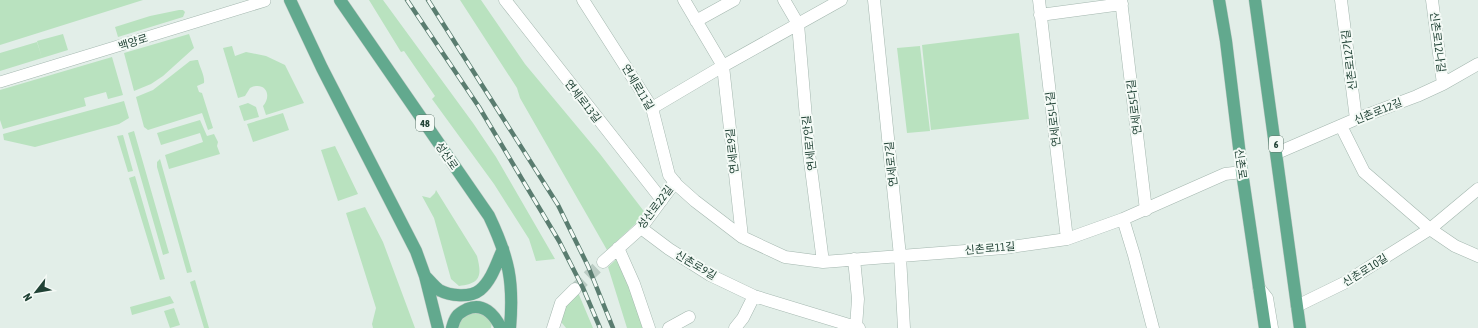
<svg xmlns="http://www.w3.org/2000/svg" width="1478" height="328" font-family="'Asap Condensed','Noto Sans KR',sans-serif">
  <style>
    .green { fill: #b9e2bf }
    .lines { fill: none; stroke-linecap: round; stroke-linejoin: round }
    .minor-tunnel { stroke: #bbccc4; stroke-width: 12; stroke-dasharray: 12 6; stroke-linecap: butt }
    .pedestrian-casing { stroke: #a4b7af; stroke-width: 12 }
    .minor-casing { stroke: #a4b7af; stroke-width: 13 }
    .tertiary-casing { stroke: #a4b7af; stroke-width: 13 }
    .primary-casing { stroke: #c1cac6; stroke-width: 13 }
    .pedestrian { stroke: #fff; stroke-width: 11 }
    .minor { stroke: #fff; stroke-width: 12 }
    .tertiary { stroke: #fff; stroke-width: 12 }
    .primary { stroke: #62a98e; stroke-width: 12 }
    .rail-casing { stroke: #5a7d70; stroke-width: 4.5 }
    .rail { stroke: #f4faf6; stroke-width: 3; stroke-dasharray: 9; stroke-linecap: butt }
    .labels { text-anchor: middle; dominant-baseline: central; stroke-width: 4; stroke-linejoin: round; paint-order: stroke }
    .shield { fill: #f4faf6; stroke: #60796f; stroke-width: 1 }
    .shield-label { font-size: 10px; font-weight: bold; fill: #204235 }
    .street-label { font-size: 11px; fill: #204235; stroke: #f4faf6 }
  </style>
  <rect width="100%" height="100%" fill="#e2eee8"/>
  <!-- green -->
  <path class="green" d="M0,0H143L0,45Z
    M369,0H383L473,123L496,157L555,259L536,261L529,239L494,184L432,99L435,96L404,51L401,52Z
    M460,0H481L525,64L600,154L646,214L607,250L520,98L517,88Z
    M179,10H183L185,12L183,17L118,37L115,27L150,16Z
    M1019,33L1029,119L931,130L922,45Z
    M63,34L68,50L42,58L37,41Z
    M189,34L194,48L163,76L151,84L134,91L124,53Z
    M37,42L42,58L0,71V53Z
    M232,46L235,56L246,52L266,56L285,65L304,103L266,115L263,106C273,94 264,81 250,88L245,96L238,98L223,48Z
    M920,46L930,131L907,133L897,48Z
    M112,57L123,95L108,99L106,92L84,98L86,106L3,129L0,120V90Z
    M196,60H198C200,68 205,76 204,83L197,86L199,92L202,93L213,128L208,130L202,113L148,130L144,127L136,97L153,90L190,61Z
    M124,101L129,118L119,124L35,147L4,140L3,134Z
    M248,103L256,107L259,117L244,121L239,106Z
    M283,113L289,130L253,142L247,124Z
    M200,120L207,136L214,134L218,142L217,146L220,154L169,169L165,155L203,142L200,133L161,145L157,133Z
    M134,131L169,253L163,255L128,133Z
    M123,135L133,171L128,172L117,136Z
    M335,146L358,194L338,201L321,150Z
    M160,159L192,272L187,273L157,167V162Z
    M135,176L165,279L160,280L129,178Z
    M436,190L477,256C482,275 481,284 459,286L451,279L434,218L422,196L430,198L435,193Z
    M365,207L383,242L415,328H373L372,324L376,308L346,213Z
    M619,257L646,328H627L608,267Z
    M195,280L209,328H204L190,282Z
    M577,290L593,328H566L558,318Z
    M170,296L174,303L132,315L130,307Z
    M174,308L180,325L170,328L164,311Z
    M471,311L484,312L492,323L491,328H456L459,321Z"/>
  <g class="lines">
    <!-- minor-tunnel -->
    <path class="minor-tunnel" d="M575,289L603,262"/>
    <defs>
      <path id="pedestrian" d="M0,82L265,1"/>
      <path id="minor" d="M505,0L662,200
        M583,0L652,108L669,175L677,185L695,201L742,237L785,257L823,262L1004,248L1067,239L1123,219L1225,174L1242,172
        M684,0L723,66L742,237
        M784,0L798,24L809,153L823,262
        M874,0L900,256L904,328
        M1039,0L1067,239
        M1121,0L1146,210
        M1341,0L1356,119
        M1432,0L1443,84
        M1040,15L1122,4
        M696,21L734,0
        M652,108L723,66L841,0
        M1341,126L1364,172L1430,229L1455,246L1478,256
        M1277,153L1356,119L1417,96L1443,84L1478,64
        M1123,219L1134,255L1153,328
        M641,228L669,249L710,275L754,296L859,328
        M618,248L634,284L649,328
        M854,259L858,299L856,327
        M603,262L641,228L675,182
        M1297,306L1344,283L1430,229L1478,189
        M553,328L561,303L575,289
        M669,328L689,317
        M735,328L743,318L754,296"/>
      <path id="tertiary" d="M1259,288L1267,298L1272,328"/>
      <path id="primary" d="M290,0L322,68L416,251L425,276L438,328
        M340,0L489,216C509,258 514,282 510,328
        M1219,0L1226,41L1242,172L1265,328
        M1255,0L1300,328
        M426,277C430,281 434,286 439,290C450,296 470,298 480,290C492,280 497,262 503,249
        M452,328C453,324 454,320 457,316C459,313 463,311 467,309C483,302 494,314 501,328"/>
    </defs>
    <!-- pedestrian casing -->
    <use href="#pedestrian" class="pedestrian-casing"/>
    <!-- minor casing -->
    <use href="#minor" class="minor-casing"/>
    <!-- tertiary casing -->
    <use href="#tertiary" class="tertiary-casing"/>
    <!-- primary casing -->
    <use href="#primary" class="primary-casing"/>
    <!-- pedestrian -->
    <use href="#pedestrian" class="pedestrian"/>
    <!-- minor -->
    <use href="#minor" class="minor"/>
    <!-- tertiary -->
    <use href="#tertiary" class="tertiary"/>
    <!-- primary -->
    <use href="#primary" class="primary"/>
    <defs>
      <path id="rail" d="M407,0L479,107L559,241L583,288L600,328
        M428,0L558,205L588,266L613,328"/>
    </defs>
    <!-- rail casing -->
    <use href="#rail" class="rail-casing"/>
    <!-- rail -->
    <use href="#rail" class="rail"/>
  </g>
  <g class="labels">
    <!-- shield labels -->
    <g class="shield">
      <rect x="416" y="115" width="18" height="16" rx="3"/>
      <rect x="1269" y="136" width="14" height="16" rx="3"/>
    </g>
    <g class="shield-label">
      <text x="425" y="123">48</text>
      <text x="1276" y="144">6</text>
    </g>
    <!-- street labels -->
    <g class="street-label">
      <text transform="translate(133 42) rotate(-17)">백양로</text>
      <text transform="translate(1438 42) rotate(83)">신촌로12나길</text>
      <text transform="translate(1349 60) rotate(-97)">신촌로12가길</text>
      <text transform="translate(638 87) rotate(59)">연세로11길</text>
      <text transform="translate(583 101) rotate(52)">연세로13길</text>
      <text transform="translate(1134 107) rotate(-97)">연세로5다길</text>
      <text transform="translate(1378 111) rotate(-22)">신촌로12길</text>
      <text transform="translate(1053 119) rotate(-97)">연세로5나길</text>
      <text transform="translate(809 143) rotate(-96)">연세로7안길</text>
      <text transform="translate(732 151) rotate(-96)">연세로9길</text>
      <text transform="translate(447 156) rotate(55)">성산로</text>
      <text transform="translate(891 164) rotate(-96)">연세로7길</text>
      <text transform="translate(1241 164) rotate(82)">신촌로</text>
      <text transform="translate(655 207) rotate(-53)">성산로22길</text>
      <text transform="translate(990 248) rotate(-5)">신촌로11길</text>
      <text transform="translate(696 265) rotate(31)">신촌로9길</text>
      <text transform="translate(1365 270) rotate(-32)">신촌로10길</text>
    </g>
  </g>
  <!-- north arrow -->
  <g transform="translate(36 292) rotate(239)" stroke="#f4faf6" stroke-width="3" paint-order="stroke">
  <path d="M0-3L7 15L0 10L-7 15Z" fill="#204235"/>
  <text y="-6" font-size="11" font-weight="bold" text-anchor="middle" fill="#204235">N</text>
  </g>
</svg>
